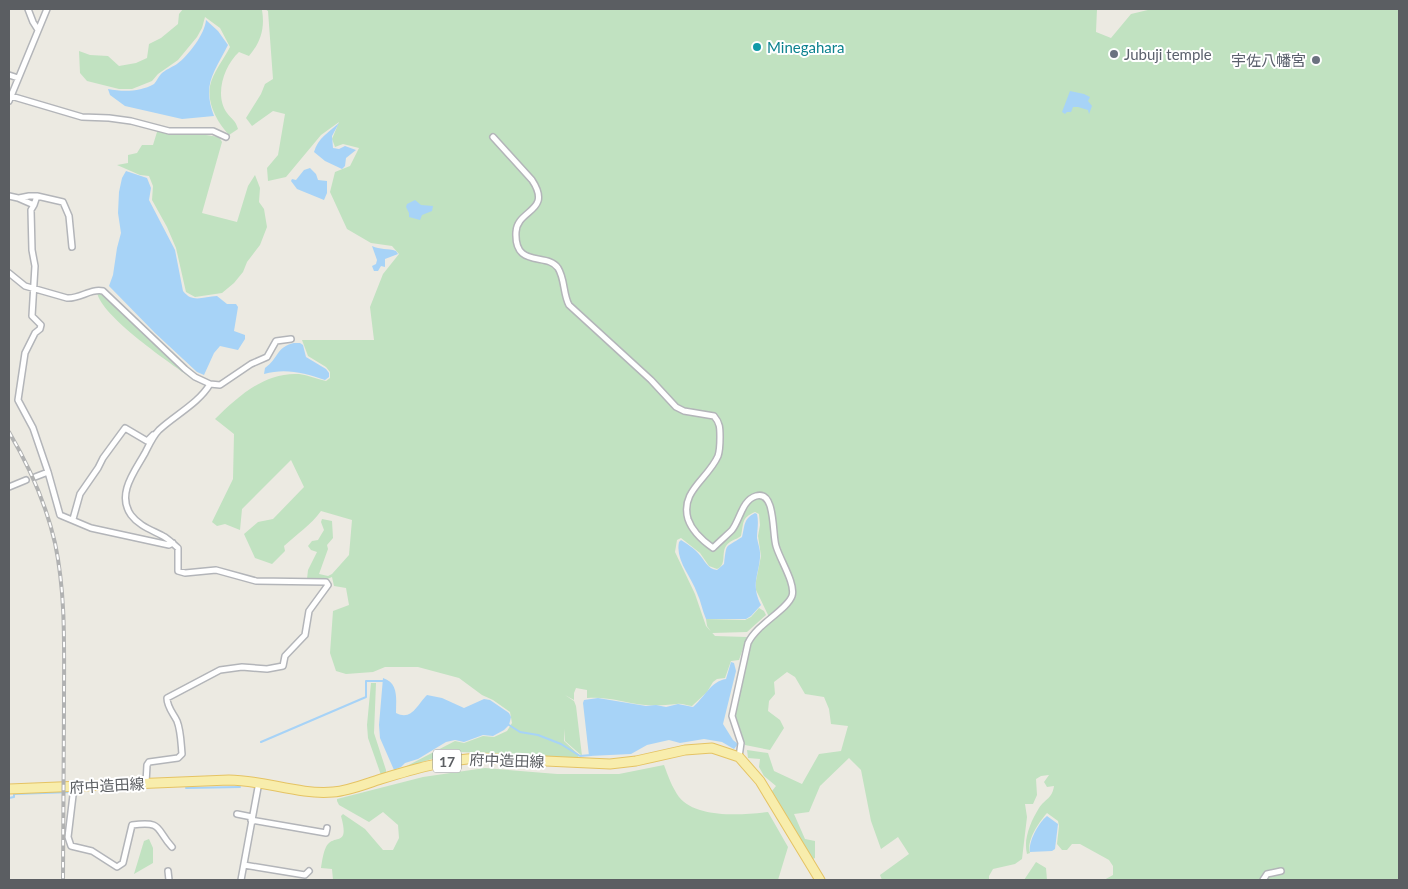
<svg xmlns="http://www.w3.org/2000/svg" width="1408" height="889" font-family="Lato,'Noto Sans JP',sans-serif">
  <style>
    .green { fill: #c1e2c1 }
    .water { fill: #a7d3f7 }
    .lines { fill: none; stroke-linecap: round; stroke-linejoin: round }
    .stream { stroke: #a7d3f7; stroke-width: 2 }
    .minor-casing { stroke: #b3b5b9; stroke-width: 8 }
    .primary-casing { stroke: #e5c363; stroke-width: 11 }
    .minor { stroke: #fff; stroke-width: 5 }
    .primary { stroke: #f8edac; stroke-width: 9 }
    .rail-casing { stroke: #b1b2b2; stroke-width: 4 }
    .rail { stroke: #fff; stroke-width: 2; stroke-dasharray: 5.5; stroke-linecap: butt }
    .culture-dot { fill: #0f9aa8; stroke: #fff; stroke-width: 2 }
    .worship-dot { fill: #6b7280; stroke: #fff; stroke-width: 2 }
    .labels { text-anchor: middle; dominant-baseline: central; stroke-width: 4; stroke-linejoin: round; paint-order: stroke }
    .shield { fill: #fff; stroke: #8c8e91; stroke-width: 1 }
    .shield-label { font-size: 14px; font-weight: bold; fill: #5b5e62 }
    .culture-label { font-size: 15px; fill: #0d838f; stroke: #fff; text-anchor: start }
    .worship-label { font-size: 15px; fill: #5b616d; stroke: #fff; text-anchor: start }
    .street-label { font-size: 15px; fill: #5b5e62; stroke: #fff }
  </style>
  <rect width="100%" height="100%" fill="#eceae2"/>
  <!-- green -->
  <path class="green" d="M183,9H259L262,10C265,28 261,42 249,56L239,52C224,66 214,95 227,113C232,120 235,119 238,129L229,135C217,122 207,104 210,86C213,72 224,59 230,47L220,28L205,17L202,28L197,37L178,60L158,74L152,81L132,89H119L87,81L80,73L79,51L90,55L108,56L119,66L136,63L147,58L149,44L161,38L178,24L179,14Z
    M265,9H1097L1096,32L1111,38L1131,14L1152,9H1399V880H1104L1113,875V866L1109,860L1080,844H1072L1067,850H1062L1057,844L1059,826L1058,821L1047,813C1039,822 1026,841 1030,853L1027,854C1023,839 1031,821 1039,808C1046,798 1052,799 1054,786L1047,787L1044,782L1049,775L1041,776L1036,779L1037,795L1033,804H1025L1027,817L1022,859L1015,864L993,869L989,876V880H882L880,875L909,854L898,837L881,849L871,821L861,770L849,758L820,786L809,812L794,814L805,839L815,841V858L813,859L772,791L776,786L764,776L759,767L760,759L748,758L747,750L768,753L774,771L802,784L819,754L841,751L848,726L831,724L829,709L824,697L805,694L795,677L787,672L774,682L775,694L769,701L768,711L780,720L784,728L770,750L745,745L736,719L735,710L753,638L771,621L756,590V581L761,556L758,536L760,525L759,514L755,512C741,518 744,523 741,536C736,540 730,540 726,546C721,554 727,565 717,569L709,566L700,553L681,538L677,540L675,552L695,594L706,626L715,636L747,637L739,660L731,661L725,678L717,679L713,682L707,692L692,706C687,706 682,703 677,704C666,705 655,706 645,705C625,703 608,696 587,698V690L576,688L574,693V700L565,695L574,701L576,706L582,756L565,741L564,729V741L579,755L578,758L462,752L441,756L403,768L455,741L464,743L483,736L494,737L507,731L512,723L510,712L493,700L482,695L459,678L418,667H385L373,672L346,674L336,671L330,653L333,611L349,605L346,588L334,586L332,577L325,580L307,579L308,570L317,552L311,550L308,546L312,541L318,540L324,530L321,522L322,519L332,521L333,538L327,545L328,549L319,574L328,576L332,574L349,555L352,520L321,511C311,525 297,534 284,546L285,551L272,564L255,558L244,534L258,522L273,519L304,487L291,460L242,509L240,530L225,524L217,526L212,522L233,479L234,434L215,419C238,397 264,372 299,374C308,375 317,379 326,381L330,378V372L326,367L308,356L302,340H374L370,307L383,274L399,254L392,246L371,243L347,229L330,192L335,172L350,166L359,148L343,144L335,147L332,139L339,122L321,135L286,177L268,181L267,168L278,155L285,114L273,111L252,126L246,118L261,94L265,84L273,79L268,11Z
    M157,132L193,133L219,137L222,142L202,213L237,222L248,186L255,175L260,188L259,202L264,209L267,227L260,245L247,262L243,272L234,283L222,293L195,297L186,292L176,248L167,227L152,200L153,186L149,176L140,175L117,165L128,163V155L137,153L142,145H153Z
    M97,292L106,296L183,369L199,382L194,380C173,365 100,316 97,292Z
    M759,608L764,611L766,615L747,632L712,633L707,626L706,619L745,620L751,617Z
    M371,683H376L374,733L386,770V774L381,775L368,738L367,725Z
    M664,765C668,776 672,787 679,797C697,819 743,815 768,812L788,847L778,880H333L332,869L321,868C322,862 323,853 326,847C334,832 350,849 341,816L343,814L365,829L383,850H393L399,838L398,825L383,812L369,822L339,805L337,801V799L423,777L485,768L557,774H619Z
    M149,839L153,848V863L134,874L144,841Z
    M1036,862L1046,868L1047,880H1024Z"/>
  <!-- water -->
  <path class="water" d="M206,20L218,31L228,45C214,73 202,84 214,116L182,119L125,106L110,95L108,89C123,92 140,92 154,84C157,81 158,77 161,74C165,70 172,67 177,64C188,56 205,34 206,20Z
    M1070,91L1084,94L1090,97L1088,101L1092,106L1089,114L1088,110L1078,107H1073L1071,112H1067L1065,114L1062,112Z
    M339,123L332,136L333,148L339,149L345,146L356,150L346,158L345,166L342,169L325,161L314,152C318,138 328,133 339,123Z
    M310,168L316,174L318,180L327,181V193L324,200L297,189L291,181L292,179L296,180L304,170Z
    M126,171L147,178L151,188L149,200L175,250L183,291C193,304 204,296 217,296L227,304H236L238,307L234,331L245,335V339L238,350L220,346L214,353L204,375L197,372L155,333L109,286L113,275L117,248L121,233L118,213L119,192L122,178Z
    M415,200L421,205L433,206L432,211L422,215L420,220L409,217V213L406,207L407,204Z
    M372,246C380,250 388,248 396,251L398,254L385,259V267L381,266L378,271H374L372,266L376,264L377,260Z
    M294,343H300L303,345L306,357L326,369L329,373V377L325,380C304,373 286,368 264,374L265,368C279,358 276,347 294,343Z
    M755,513L757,514C759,523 757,530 757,538C758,544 761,551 760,558C758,577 751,585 761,605L751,616L746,619H706C702,610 701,601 697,593C691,576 675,560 679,542L681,540C687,544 694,548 698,553C705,560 707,569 717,570L724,564C727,542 724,549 742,537C745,526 743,519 755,513Z
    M731,662L734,663L736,671L723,724L733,740L738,744L734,749L722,742L704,739L680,743L669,740L647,745L631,754L589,756L583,703L584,700L598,698L646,706L656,705L666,707L678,704L693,707C704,698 711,681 726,679Z
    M383,678C399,683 396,699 396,713C412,721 417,705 427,695L442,698L464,708L484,699L490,700L509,713L511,717L509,725L504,730L493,736L483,735L464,742L455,740L446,742L418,759L405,763L401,767L394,770L380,738L379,725Z
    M1047,816L1058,824L1055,849L1052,851L1030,852C1028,842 1039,822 1047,816Z"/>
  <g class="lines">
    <!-- stream -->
    <path class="stream" d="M509,725L520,732L538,735L561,744L580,756L591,755
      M261,742L366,697V681H385
      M186,788L240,787
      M9,798L14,797V794L72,792"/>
    <defs>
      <path id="minor" d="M28,9L33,22L38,30
        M9,75L18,78
        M11,96L82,117L109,118L131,121L169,131H213L226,137
        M9,101L47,9
        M493,137L532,180C553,212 517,209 516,232C514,269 547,252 558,268C565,279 563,294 569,305L651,380L676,407L684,411L714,416C720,423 720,428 720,437C720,443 720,450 718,456C708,479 680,491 688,519C692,531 703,541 713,548C719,542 726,536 732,530C740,520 742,500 756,496C776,490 772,534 776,546C780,560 796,584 792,596C787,610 757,624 748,643L732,716L741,743L739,757
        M9,196L18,198L34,205L31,210L32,250L35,266L32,316L41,325L40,329L35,333L25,353L18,400L33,428L48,472L60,515L91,528L169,545L173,543
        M19,198L29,196H37
        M34,205L37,196L63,202L69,216L72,247
        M9,273L25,286L67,298C80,299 91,288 103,291L185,369L195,377L210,384C199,403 175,415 159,430C153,436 149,445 145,453C135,471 116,494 131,515C139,526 152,530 163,536C169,539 173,544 178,548V571L185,573L216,570L256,581L326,582L328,585L309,611L305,635L285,656L283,666L267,669L242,667L220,670L167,698C167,707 173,713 177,721C181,731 181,744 182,754L178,758L149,762L147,765L146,783
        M210,384L220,385L251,364L267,357L276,341L291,339
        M35,477L48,472
        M9,487L26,480
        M73,519L80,494L98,468L103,458L125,428L147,441L153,435
        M74,787L68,837L71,846L92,851L117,867L123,863L132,825C164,821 155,829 172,847
        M237,814L252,817
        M251,820L326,833L327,828
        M244,865L305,875L309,871
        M168,871L169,880
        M241,880L259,782
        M1263,880L1267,874L1281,871"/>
      <path id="primary" d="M9,789L229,780C264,780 298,795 333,792C349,791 365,784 381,779C414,769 445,760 479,758L610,764L636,761L685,750L712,748L739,757L760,781L820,880"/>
    </defs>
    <!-- minor casing -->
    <use href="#minor" class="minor-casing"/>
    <!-- primary casing -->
    <use href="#primary" class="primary-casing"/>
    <!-- minor -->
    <use href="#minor" class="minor"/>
    <!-- primary -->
    <use href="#primary" class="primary"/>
    <defs>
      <path id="rail" d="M9,432C29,466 46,504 55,543C66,595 64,649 64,702C64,761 63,821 63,880"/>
    </defs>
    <!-- rail casing -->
    <use href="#rail" class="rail-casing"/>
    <!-- rail -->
    <use href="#rail" class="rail"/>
  </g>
  <!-- markers -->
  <circle class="culture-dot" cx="757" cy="47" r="5"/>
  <g class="worship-dot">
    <circle cx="1114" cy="54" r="5"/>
    <circle cx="1316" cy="60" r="5"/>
  </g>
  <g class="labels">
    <!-- shield labels -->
    <rect class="shield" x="433" y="749.5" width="28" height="23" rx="4"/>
    <g class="shield-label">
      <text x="447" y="761">17</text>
    </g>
    <!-- culture labels -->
    <g class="culture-label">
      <text x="767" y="47">Minegahara</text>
    </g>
    <!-- worship labels -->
    <g class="worship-label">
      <text x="1124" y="54">Jubuji temple</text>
      <text x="1306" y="60" text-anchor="end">宇佐八幡宮</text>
    </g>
    <!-- street labels -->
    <g class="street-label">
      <text transform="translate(507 760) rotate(2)">府中造田線</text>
      <text transform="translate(107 785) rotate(-3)">府中造田線</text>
    </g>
  </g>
  <!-- border -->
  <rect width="1408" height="889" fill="none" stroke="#5b5e62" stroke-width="20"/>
</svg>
